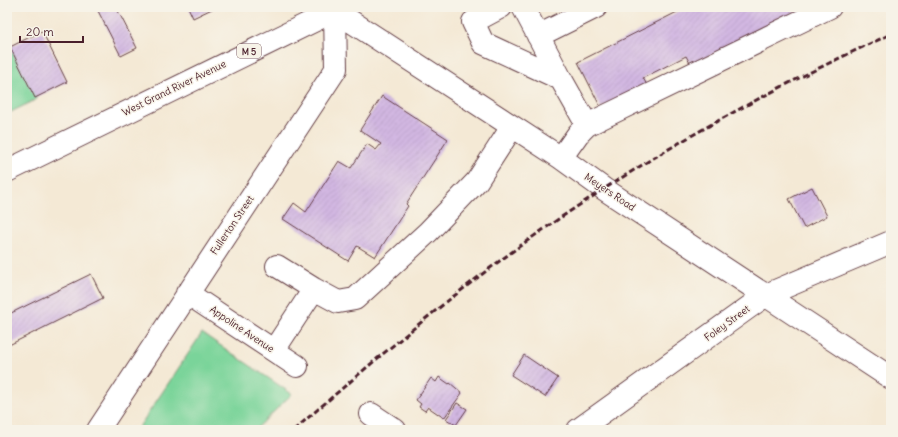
<svg xmlns="http://www.w3.org/2000/svg" width="898" height="437" font-family="Delius,sans-serif">
  <style>
    .grass { fill: #7ad49a; stroke: #627a62 }
    .building { fill: url(#building-hatch) }
    .lines { fill: none; stroke-linecap: round; stroke-linejoin: round }
    .minor-casing { stroke: #643d44; stroke-width: 24 }
    .major-casing { stroke: #643d44; stroke-width: 24 }
    .minor { stroke: #fff; stroke-width: 22 }
    .major { stroke: #fff; stroke-width: 22 }
    .rail { stroke: #4a1f2b; stroke-width: 3; stroke-dasharray: 6 3; stroke-linecap: butt }
    .labels { text-anchor: middle; dominant-baseline: central; stroke-width: 3; stroke-linejoin: round; paint-order: stroke }
    .shield { fill: #f7f3e8; stroke: #7e5f64; stroke-width: 1 }
    .shield-label { font-size: 9px; font-weight: bold; fill: #4a1f2b }
    .street-label { font-size: 10px; fill: #4a1f2b; stroke: #f7f3e8 }
  </style>
  <defs>
    <pattern id="building-hatch" width="6" height="6" patternUnits="userSpaceOnUse"><rect width="6" height="6" fill="#d2b7e2"/><path d="M-1 1l2-2M0 6l6-6M5 7l2-2" fill="none" stroke="#b69dc2"/></pattern>
  </defs>
  <rect width="100%" height="100%" fill="#f7f3e8"/>
  <filter id="ink" filterUnits="userSpaceOnUse"><feTurbulence type="fractalNoise" baseFrequency=".025" numOctaves="2"/><feDisplacementMap in="SourceGraphic" scale="8" xChannelSelector="R" yChannelSelector="G"/><feConvolveMatrix kernelMatrix="1 2 1 2 8 2 1 2 1" color-interpolation-filters="sRGB"/></filter>
  <filter id="wash" filterUnits="userSpaceOnUse"><feTurbulence type="fractalNoise" baseFrequency=".012" numOctaves="4" result="noise"/><feDisplacementMap in="SourceGraphic" scale="16" xChannelSelector="R" yChannelSelector="G"/><feGaussianBlur stdDeviation="0.9" result="paint"/><feColorMatrix in="noise" values="0 0 0 0 0 0 0 0 0 0 0 0 0 0 0 0 0 1.4 0 .05"/><feComposite in="paint" operator="in"/></filter>
  <g filter="url(#wash)">
    <rect width="100%" height="100%" fill="#f4e9d5"/>
    <!-- grass -->
    <path class="grass" d="M7,41L37,99L7,114Z
      M202,333L292,394L255,430H137Z"/>
    <g id="blocks">
      <!-- building -->
      <path class="building" d="M96,7H116L137,48L121,56Z
        M188,7H216L193,18Z
        M687,7H806L691,65L686,56L643,78L647,85L601,108L578,62Z
        M42,31L67,82L35,98L10,47Z
        M382,96L448,139L406,204L408,206L375,257L357,246L348,261L283,219L294,203L306,212L339,161L351,168L367,144L376,150L381,144L360,130Z
        M812,187L827,216L804,228L789,199Z
        M91,274L103,298L7,346V315Z
        M524,355L558,378L545,397L511,375Z
        M439,377L449,384L450,383L462,393L444,418L428,407L425,411L419,407L421,404L416,400L431,378L436,382Z
        M457,403L467,409L456,425L446,419Z"/>
    </g>
  </g>
  <g filter="url(#ink)">
    <use href="#blocks" fill-opacity="0" stroke="#643d44" stroke-width="1"/>
    <g class="lines">
      <defs>
        <path id="minor" d="M329,7L561,158L604,189L891,378
          M501,7L473,22L483,43L561,79L587,125L578,134L561,158
          M523,7L561,79
          M538,36L596,7
          M587,125L830,7
          M277,266L314,289
          M187,293L297,366
          M274,350L314,289L338,302L355,299L428,232L477,181L512,127
          M371,414L395,430
          M98,430L336,69L335,11
          M578,430L766,295L891,242"/>
        <path id="major" d="M7,171L342,7"/>
      </defs>
      <!-- minor casing -->
      <use href="#minor" class="minor-casing"/>
      <!-- major casing -->
      <use href="#major" class="major-casing"/>
      <!-- minor -->
      <use href="#minor" class="minor"/>
      <!-- major -->
      <use href="#major" class="major"/>
      <!-- rail -->
      <path class="rail" d="M294,430C384,352 475,274 575,208C675,141 781,84 891,34"/>
    </g>
  </g>
  <g class="labels">
    <!-- shield labels -->
    <rect class="shield" x="237" y="44" width="24" height="14" rx="3"/>
    <g class="shield-label">
      <text x="249" y="51">M 5</text>
    </g>
    <!-- street labels -->
    <g class="street-label">
      <text transform="translate(174 88) rotate(-26)">West Grand River Avenue</text>
      <text transform="translate(610 192) rotate(34)">Meyers Road</text>
      <text transform="translate(232 225) rotate(-56)">Fullerton Street</text>
      <text transform="translate(727 323) rotate(-36)">Foley Street</text>
      <text transform="translate(242 329) rotate(34)">Appoline Avenue</text>
    </g>
  </g>
  <!-- margin -->
  <rect width="898" height="437" fill="none" stroke="#f7f3e8" stroke-width="24"/>
  <!-- scale -->
  <path d="M20 36v6h63v-6" fill="none" stroke="#4a1f2b" stroke-width="2"/>
  <text x="26" y="36" font-size="12" fill="#4a1f2b" stroke="#f7f3e8" stroke-width="3" paint-order="stroke">20 m</text>
</svg>
